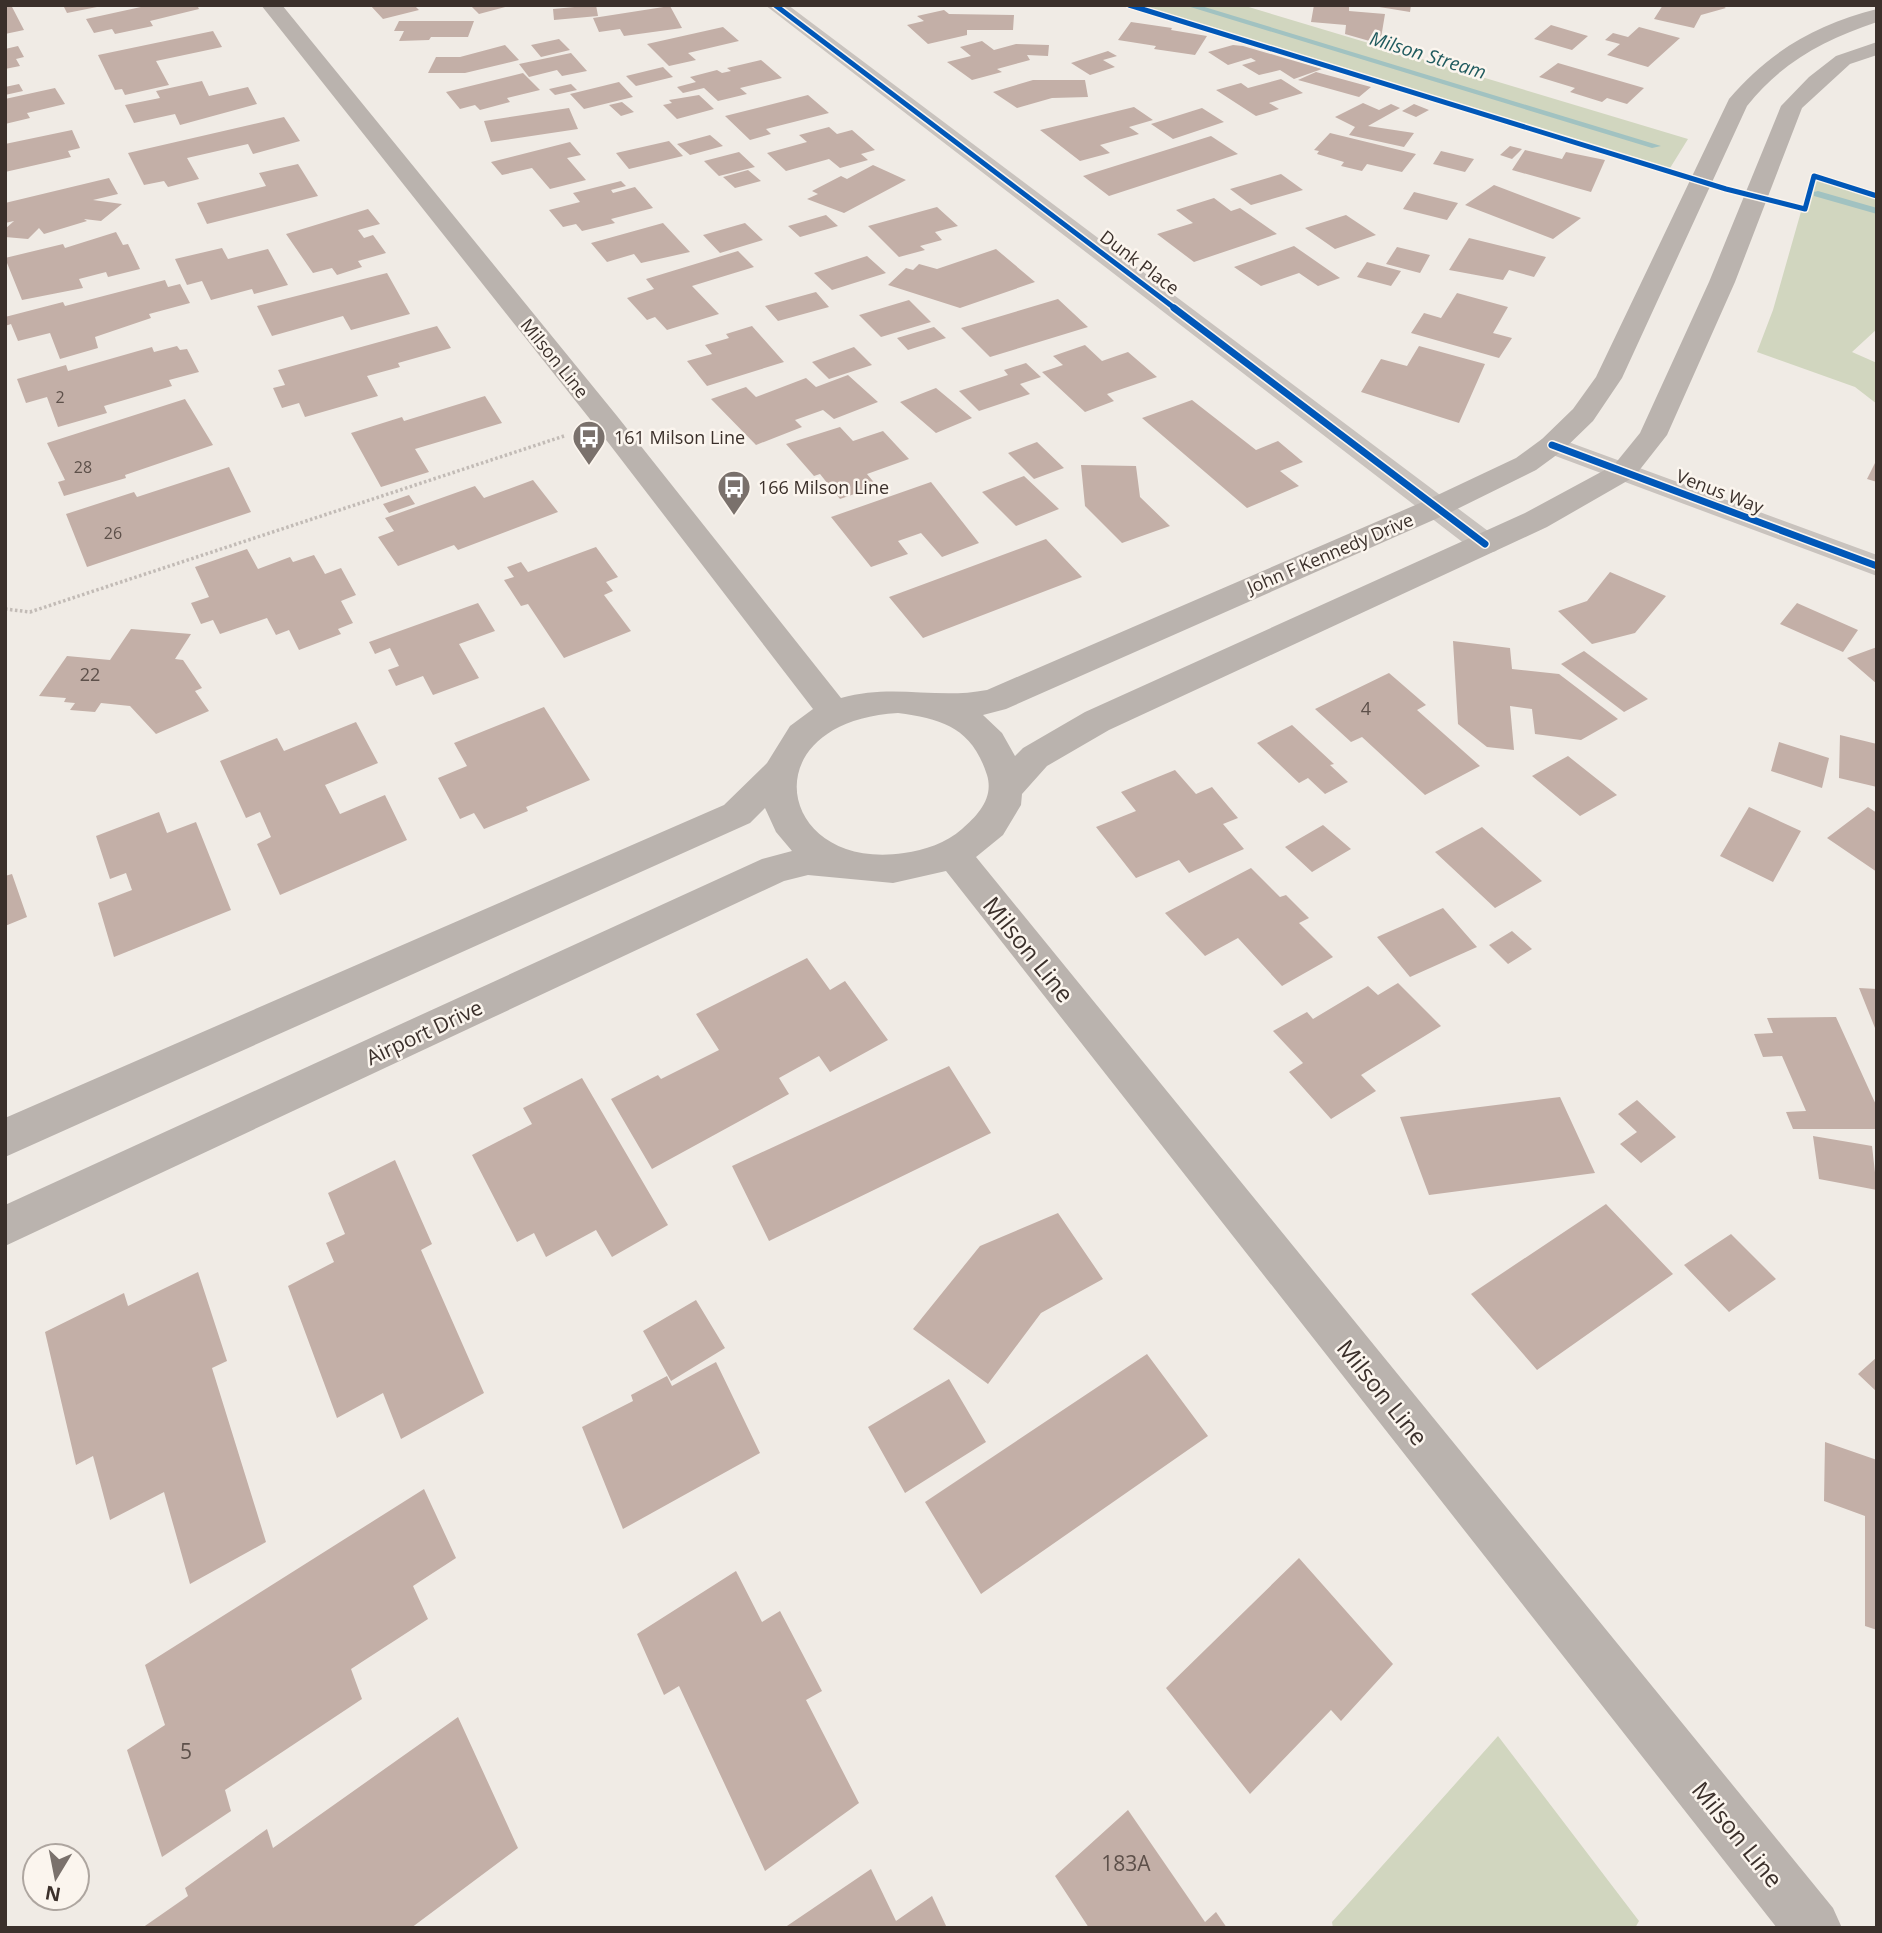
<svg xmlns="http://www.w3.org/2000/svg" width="1882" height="1933" font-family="'Open Sans',sans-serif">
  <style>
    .green { fill: #d1d6bf }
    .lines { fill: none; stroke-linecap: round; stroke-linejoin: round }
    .stream { fill: #a1c2c1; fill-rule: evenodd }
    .building { fill: #c3afa7 }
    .path { stroke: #c2bbb6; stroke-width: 3.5; stroke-dasharray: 2.5 2.5; stroke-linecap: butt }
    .minor { fill: #c9c3be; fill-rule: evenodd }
    .secondary { fill: #bab3ae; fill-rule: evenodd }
    .cycleway-far1-casing { stroke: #fbf5ee; stroke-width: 8 }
    .cycleway-casing { stroke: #fbf5ee; stroke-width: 10 }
    .cycleway-far1 { stroke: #0057b8; stroke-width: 5 }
    .cycleway { stroke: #0057b8; stroke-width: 7 }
    .labels { text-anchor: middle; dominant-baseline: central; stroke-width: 5; stroke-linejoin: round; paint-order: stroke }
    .far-number-label { font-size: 16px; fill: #5d504a }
    .far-street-label { font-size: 18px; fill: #3b302b; stroke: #fbf5ee }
    .far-poi-label { font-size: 18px; fill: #3b302b; stroke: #fbf5ee; text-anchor: start }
    .number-label { font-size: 18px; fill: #5d504a }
    .far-water-label { font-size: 19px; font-style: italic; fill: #1f5a5e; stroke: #fbf5ee }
    .street-label { font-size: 21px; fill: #3b302b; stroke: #fbf5ee }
    .near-number-label { font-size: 21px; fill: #5d504a }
    .near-street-label { font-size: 24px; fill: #3b302b; stroke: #fbf5ee }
  </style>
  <rect width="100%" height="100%" fill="#f0ebe5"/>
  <!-- green -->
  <path class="green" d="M1118,5H1242L1688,139L1667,173Z
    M1812,173L1877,193V329L1852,352L1877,363V404L1855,387L1757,352L1773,310Z
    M1498,1736L1639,1921L1635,1928H1333L1332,1922Z"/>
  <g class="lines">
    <!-- stream -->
    <path class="stream" d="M1184,5H1198L1661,146L1652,148Z
      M1818,191L1877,208V214L1814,196V192Z"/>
  </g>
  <!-- building -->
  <path class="building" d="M5,5H11L24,30L5,34Z
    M63,5H101L102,6L67,13Z
    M150,5H197L199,9L150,21L153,26L115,34L112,29L94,33L86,19Z
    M370,5H414L419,10L383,19Z
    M470,5H509V6L479,14Z
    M596,5L598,16L554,20L553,9Z
    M1314,5H1349V11L1385,14L1380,44L1345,34L1346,25L1311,22Z
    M1367,5H1411L1410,12Z
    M1663,5H1721L1726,8L1701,15L1694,28L1654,19Z
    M670,6L682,28L624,36L620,29L599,32L593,18Z
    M944,10L949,14L1014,15L1013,30H967V35L928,44L907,25L924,21L917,16Z
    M399,21H474L468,37H431L429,40L399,41L404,31H394Z
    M1131,22L1172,28L1171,30L1207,36L1195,55L1154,49L1156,46L1118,40Z
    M1551,25L1588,36L1572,50L1534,39Z
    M723,27L739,41L688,53L696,60L669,66L647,44Z
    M1639,27L1680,38L1648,67L1607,55L1620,44L1605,40L1613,33L1628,37Z
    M213,31L222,47L156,61L169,85L125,95L122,89L115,90L98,55Z
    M559,39L570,50L541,57L531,45Z
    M982,41L994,50L1016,44L1049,45L1048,56L1027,55L1030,60L997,69L1002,72L972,80L947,62L971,56L960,47Z
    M505,45L519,60L465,73H428L436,57H460Z
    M1233,45L1243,46L1322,69L1294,79L1280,70L1259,75L1242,65L1256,61L1251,58L1228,65L1208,52Z
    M18,46L24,57L16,59L20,66L5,69V49Z
    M1108,51L1117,56L1103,60L1115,67L1090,75L1071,63Z
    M571,53L587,71L562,76L557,70L529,77L519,64Z
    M761,60L782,78L740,88L747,94L718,101L704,88L683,93L677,87L696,82L690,77L717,70L722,73L731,71L727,68Z
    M1558,63L1644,88L1627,104L1607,98L1602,102L1570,92L1575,88L1539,77Z
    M663,67L673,77L636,86L626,76Z
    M1316,72L1371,87L1359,97L1298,80Z
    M523,73L540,90L507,98L510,102L480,110L475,105L460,109L446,92Z
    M1281,79L1303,93L1269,103L1279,109L1256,116L1216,90L1241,83L1248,88Z
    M1033,80H1085L1088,97L1052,98L1017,108L993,92Z
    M202,81L209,96L248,87L257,104L180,125L175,114L134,123L125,105L160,98L156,91Z
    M619,82L633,97L584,109L570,94Z
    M19,84L23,91L5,95V87Z
    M571,84L577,90L555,95L549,89Z
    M55,88L65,104L27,113L30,118L5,124V99Z
    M699,95L714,109L677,119L663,105L672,103L669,100Z
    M808,95L829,113L766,129L771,134L750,140L725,116Z
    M622,102L634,112L621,116L609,105Z
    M1363,103L1379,110L1391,104L1400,108L1368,126L1414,133L1404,147L1349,135L1355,127L1335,117Z
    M1414,104L1429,110L1416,117L1402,111Z
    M1134,107L1153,120L1129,127L1139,134L1100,145L1110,153L1080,161L1040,130Z
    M569,108L578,129L491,142L484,121Z
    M1202,108L1224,122L1173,139L1151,124Z
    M284,117L300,141L253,154L248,144L187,158L199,179L168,187L164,181L144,185L128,153Z
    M829,127L837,134L852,130L875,150L861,154L868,160L840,168L829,159L786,171L767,153L807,142L799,135Z
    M72,130L80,148L68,151L71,157L5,172V144Z
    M1330,133L1416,154L1402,172L1367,164L1362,171L1341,166L1344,162L1317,154L1319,151L1314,150Z
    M710,135L723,146L690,155L677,144Z
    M1211,136L1238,154L1109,196L1083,176Z
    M669,141L683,156L629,169L616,153Z
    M570,142L581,155L567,158L586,180L550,189L532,168L502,175L491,162Z
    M1510,146L1522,149L1512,159L1500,155Z
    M1525,150L1562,159L1566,152L1605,160L1591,192L1512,170Z
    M1441,151L1474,159L1465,172L1433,164Z
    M739,152L755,167L719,176L704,161Z
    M298,164L318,196L207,224L197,203L266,186L259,173Z
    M873,165L906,180L844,213L807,199L818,194L812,191L841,176L847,179Z
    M748,170L761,181L735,188L723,177Z
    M1281,174L1303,190L1251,205L1230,189Z
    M109,178L118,194L93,200L122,204L101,221L84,219L87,221L44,234L39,228L28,239L5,237V229L14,221L5,223V203Z
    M621,181L626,186L611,190L613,193L635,187L653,208L611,219L615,223L582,231L576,224L563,227L549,210L580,202L573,193Z
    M1494,185L1581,218L1553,239L1465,205Z
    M1414,192L1458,203L1447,220L1403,209Z
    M1214,198L1231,211L1240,208L1277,234L1194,262L1157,234L1193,223L1176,210Z
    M937,207L958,226L935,232L942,240L920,246L925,250L899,257L868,226Z
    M368,209L380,224L358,230L364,238L373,235L386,253L358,261L362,267L337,275L332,268L313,273L286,234Z
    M826,215L838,226L800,237L788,226Z
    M1346,215L1376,235L1335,249L1305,228Z
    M663,223L690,252L641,263L634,254L607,262L591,243Z
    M745,223L763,240L720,253L703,235Z
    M116,232L123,245L128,244L140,269L108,277L106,272L79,279L83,288L22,300L5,258L63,244L65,248Z
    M1469,238L1546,257L1534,277L1509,270L1503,280L1449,270Z
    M1294,246L1340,278L1318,286L1299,273L1261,286L1234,267Z
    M1397,247L1430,255L1420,273L1386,264Z
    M222,248L228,259L268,249L288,285L254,294L252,289L211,300L202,281L187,285L175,259Z
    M996,249L1035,282L960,308L888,285L906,268L913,270L919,264L937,269Z
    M738,251L754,267L692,286L719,314L667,330L655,317L647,320L627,298L654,289L646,279Z
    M867,256L886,273L832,290L814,273Z
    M1367,262L1401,271L1391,286L1357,277Z
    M387,273L410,314L351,330L343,316L272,336L257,306Z
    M165,280L168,287L180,284L190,303L149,314L151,318L95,337L98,348L60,359L50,333L18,341L11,324L5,326V317L63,302L65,306Z
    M816,292L829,307L778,321L765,306Z
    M1457,293L1508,307L1493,333L1512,338L1499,358L1411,333L1424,313L1441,318Z
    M1058,299L1088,327L990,357L961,328Z
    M909,300L931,322L881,337L859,315Z
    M437,326L451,348L398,363L400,367L367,376L378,396L305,417L299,403L282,408L273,388L285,385L278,370Z
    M752,326L784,362L707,386L687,361L712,354L705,345L729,338L726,334Z
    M934,327L946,338L908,350L897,338Z
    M1085,345L1102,361L1128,352L1157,377L1107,394L1114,401L1085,412L1042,372L1063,365L1053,356Z
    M177,346L180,350L187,349L199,372L169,380L172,386L104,406L107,413L58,427L47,397L26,403L17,379L66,365L68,371L152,347L154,352Z
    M1419,346L1485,364L1459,423L1361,392L1381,359L1407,366Z
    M854,347L872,365L829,379L812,362Z
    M1026,363L1041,377L1020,384L1030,394L979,411L959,391L1008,375L1004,370Z
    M848,375L878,402L834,419L823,410L795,420L802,427L756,445L711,399L746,387L756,397L806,378L816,387Z
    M936,388L972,418L936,433L900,402Z
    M485,396L502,423L415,449L429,472L381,487L351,433L402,417L404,421Z
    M185,399L213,445L125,475L126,478L64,496L58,482L65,480L47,443Z
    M1192,400L1256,450L1278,441L1303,462L1280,471L1299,486L1247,508L1142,418Z
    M840,427L853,441L883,431L909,459L867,474L877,486L840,499L820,474L814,476L786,444Z
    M1037,442L1064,468L1034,479L1008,453Z
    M1875,463L1877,464V482L1867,479Z
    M1081,465L1136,466L1140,497L1170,526L1122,543L1085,506Z
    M229,467L251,512L87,567L66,514L134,492L137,497Z
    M1024,476L1059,509L1016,526L982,492Z
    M533,480L558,512L458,550L454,545L398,566L378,537L394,531L385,518L475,486L484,498Z
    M931,482L979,543L942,557L921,533L898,541L908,554L871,567L831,517Z
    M409,495L415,504L389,513L383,504Z
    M1046,539L1082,577L923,638L889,597Z
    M596,547L618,577L606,582L613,591L604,595L631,631L564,658L528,604L521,606L504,580L514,577L507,567L521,562L528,572Z
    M247,549L258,569L290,557L293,562L314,555L325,574L341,568L356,595L341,601L353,623L338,629L341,634L299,650L289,630L276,635L267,618L220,634L213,620L201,624L191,603L209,597L195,567Z
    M1610,572L1666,596L1635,633L1592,644L1558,611L1587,601Z
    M478,603L495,631L459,644L479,678L433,695L423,676L396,686L388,670L399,666L390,648L375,654L369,642Z
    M1797,603L1858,630L1843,652L1780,624Z
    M131,629L191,634L175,659L183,660L202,688L195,691L209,711L156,734L130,706L101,703L95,712L70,710L75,703L64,702L66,698L39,696L67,656L110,660Z
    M1453,641L1510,648L1512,669L1559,674L1618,719L1581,740L1535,734L1532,709L1510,706L1514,750L1487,747L1458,724Z
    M1877,647V684L1847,658Z
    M1584,651L1648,699L1624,712L1561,664Z
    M1389,673L1426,705L1417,710L1480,766L1425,795L1362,737L1351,742L1315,709Z
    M544,707L590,780L526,807L528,811L484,829L474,813L460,819L438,778L467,766L454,743Z
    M356,722L378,763L325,785L340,814L385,795L407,840L280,895L257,844L271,837L260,812L246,818L220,761L277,738L284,751Z
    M1292,725L1334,764L1330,765L1348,782L1325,794L1308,778L1299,783L1257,743Z
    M1840,735L1877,744V787L1839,778Z
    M1779,742L1829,758L1822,788L1771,771Z
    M1568,756L1617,795L1580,816L1532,776Z
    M1175,770L1196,794L1212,787L1238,818L1223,824L1244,849L1189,873L1179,860L1136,878L1096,827L1136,811L1121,792Z
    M1749,807L1801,831L1773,882L1720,856Z
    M1868,807L1877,813V872L1827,838Z
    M159,812L167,833L196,822L231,910L114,957L98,903L132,890L126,873L110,879L96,836Z
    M1323,825L1351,849L1312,872L1285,847Z
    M1482,827L1542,881L1495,908L1435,852Z
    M1251,868L1280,897L1286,895L1309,918L1299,923L1333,957L1282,986L1238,938L1205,956L1165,913Z
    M12,874L27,917L5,926V876Z
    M1443,908L1477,947L1410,977L1377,937Z
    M1512,931L1532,949L1508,964L1489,945Z
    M807,958L830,990L845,981L888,1040L830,1072L819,1056L779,1078L789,1094L652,1169L611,1099L658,1075L661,1079L719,1050L696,1014Z
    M1398,983L1441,1026L1361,1075L1376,1091L1331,1119L1289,1072L1303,1063L1273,1031L1307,1012L1313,1019L1368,986L1378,995Z
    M1859,988L1877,989V1033Z
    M1836,1017L1877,1107V1129H1793L1786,1112L1806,1111L1782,1056L1763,1057L1754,1034L1773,1033L1767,1018Z
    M949,1066L991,1133L769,1241L732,1166Z
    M582,1078L668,1225L612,1257L596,1230L546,1257L534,1233L517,1242L472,1155L532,1124L523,1108Z
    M1560,1097L1595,1173L1429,1195L1400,1117Z
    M1637,1100L1676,1137L1641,1163L1620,1144L1637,1132L1618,1114Z
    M1813,1136L1872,1146L1877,1190L1819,1179Z
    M395,1160L432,1244L421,1250L484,1393L401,1439L383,1393L337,1418L288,1286L334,1262L326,1243L345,1234L328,1193Z
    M1606,1204L1673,1274L1537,1370L1471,1294Z
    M1058,1213L1103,1279L1041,1313L988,1384L913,1329L980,1246Z
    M1731,1234L1776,1279L1729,1312L1684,1265Z
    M198,1272L227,1361L212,1368L266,1542L190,1584L164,1492L110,1520L93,1456L76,1465L45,1332L124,1293L128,1306Z
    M696,1300L725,1348L671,1381L643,1331Z
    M1147,1354L1208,1436L981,1594L925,1502Z
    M1877,1357V1392L1858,1374Z
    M716,1362L760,1453L623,1529L582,1427L633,1401L631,1395L667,1376L672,1386Z
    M949,1379L986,1442L905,1493L868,1427Z
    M1825,1442L1877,1460V1630L1865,1626V1516L1824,1501Z
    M424,1489L456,1558L413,1586L428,1619L351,1669L362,1699L225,1790L231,1811L162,1857L127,1750L165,1725L145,1665Z
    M1299,1558L1393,1664L1341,1721L1331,1710L1250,1794L1166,1688Z
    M736,1571L762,1622L780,1611L822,1691L806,1700L859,1803L765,1871L679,1686L664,1695L637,1634Z
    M458,1717L518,1848L411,1928H142L188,1896L185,1888L267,1829L273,1848Z
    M1128,1810L1205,1922L1216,1912L1227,1928H1089L1055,1876Z
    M871,1869L896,1921L932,1896L947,1928H784Z"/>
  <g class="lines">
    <!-- path -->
    <path class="path" d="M5,609L30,612L564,436"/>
    <!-- minor -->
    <path class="minor" d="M765,5H788L1496,537L1500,544L1496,551L1485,554L1474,551Z
      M1552,436L1877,555V576L1542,451L1538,445L1542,439Z"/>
    <!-- secondary -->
    <path class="secondary" d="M261,5H282L617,416L841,698C895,683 935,700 987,690L1427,500L1516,458L1542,439L1573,409L1596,377L1729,99C1769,52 1816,24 1877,9V22C1824,40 1783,61 1747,106L1622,378L1593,421L1562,451L1536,470L1447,514L1006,709L983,715L1002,733L1015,756L1023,748L1085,712L1525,513L1614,465L1640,433L1709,282L1781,106L1809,77L1836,56L1877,42V55L1850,64L1802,108L1735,282L1667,435L1634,477L1547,527L1109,730L1047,766L1022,794L1021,805L1003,835L976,857L1833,1908L1842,1928H1777L946,871L893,883L808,875L784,881L5,1246V1205L762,859L792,851L776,832L765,808L750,823L5,1157V1118L724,805L767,763L790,726L813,709L597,428ZM898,713C943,719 972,728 987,775C994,798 978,815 962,829C946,843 925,850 904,853C777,872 748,722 898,713Z"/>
    <defs>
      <path id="cycleway-far1" d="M775,5L1177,310
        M1129,5L1726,189L1805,209L1814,176L1877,196"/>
      <path id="cycleway" d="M1174,308L1485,544
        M1552,445L1877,566"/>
    </defs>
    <!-- cycleway-far1 casing -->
    <use href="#cycleway-far1" class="cycleway-far1-casing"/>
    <!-- cycleway casing -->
    <use href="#cycleway" class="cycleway-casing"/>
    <!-- cycleway-far1 -->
    <use href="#cycleway-far1" class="cycleway-far1"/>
    <!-- cycleway -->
    <use href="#cycleway" class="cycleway"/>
  </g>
  <!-- icons -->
  <defs>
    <symbol id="bus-pin" viewBox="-11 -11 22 30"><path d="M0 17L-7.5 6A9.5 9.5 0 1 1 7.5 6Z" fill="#7a716c" stroke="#fbf5ee"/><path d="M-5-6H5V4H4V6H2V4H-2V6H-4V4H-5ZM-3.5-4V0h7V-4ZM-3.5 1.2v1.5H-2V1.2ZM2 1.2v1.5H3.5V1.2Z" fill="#fff"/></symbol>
  </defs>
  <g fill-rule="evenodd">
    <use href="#bus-pin" x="570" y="418" width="38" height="52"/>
    <use href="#bus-pin" x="715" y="468" width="38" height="52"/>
  </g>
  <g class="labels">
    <!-- far-number labels -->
    <g class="far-number-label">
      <text x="60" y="397">2</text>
      <text x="83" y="467">28</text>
      <text x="113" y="533">26</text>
    </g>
    <!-- far-street labels -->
    <g class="far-street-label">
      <text transform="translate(1140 262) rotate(37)">Dunk Place</text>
      <text transform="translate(555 358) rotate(51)">Milson Line</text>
      <text transform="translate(1720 491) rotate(21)">Venus Way</text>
      <text transform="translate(1330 553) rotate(-23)">John F Kennedy Drive</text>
    </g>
    <!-- far-poi labels -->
    <g class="far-poi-label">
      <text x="614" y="437">161 Milson Line</text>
      <text x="758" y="487">166 Milson Line</text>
    </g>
    <!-- number labels -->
    <g class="number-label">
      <text x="90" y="674">22</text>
      <text x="1366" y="708">4</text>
    </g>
    <!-- far-water labels -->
    <g class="far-water-label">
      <text transform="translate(1428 55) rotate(17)">Milson Stream</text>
    </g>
    <!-- street labels -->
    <g class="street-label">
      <text transform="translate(424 1032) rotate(-25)">Airport Drive</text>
    </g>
    <!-- near-number labels -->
    <g class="near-number-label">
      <text x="186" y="1751">5</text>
      <text x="1126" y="1863">183A</text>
    </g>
    <!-- near-street labels -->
    <g class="near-street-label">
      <text transform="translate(1029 949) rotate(51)">Milson Line</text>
      <text transform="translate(1383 1392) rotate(51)">Milson Line</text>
      <text transform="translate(1738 1834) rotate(51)">Milson Line</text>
    </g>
  </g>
  <!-- border -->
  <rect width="1882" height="1933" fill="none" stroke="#3b302b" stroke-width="14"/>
  <!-- north arrow -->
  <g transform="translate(56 1877) rotate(190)"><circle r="33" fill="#fbf5ee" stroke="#aea6a0" stroke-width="2"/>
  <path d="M0-5L12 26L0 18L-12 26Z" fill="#7a716c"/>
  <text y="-10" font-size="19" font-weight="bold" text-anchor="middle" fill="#3b302b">N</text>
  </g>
</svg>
